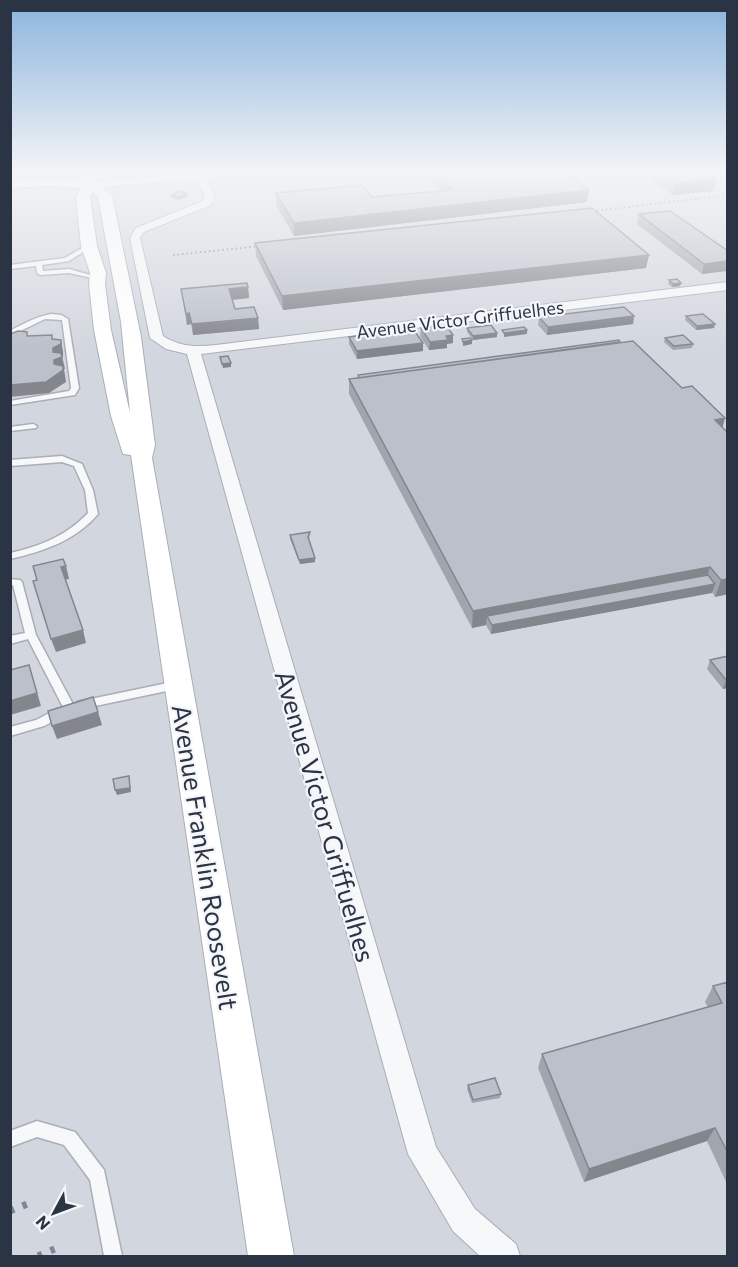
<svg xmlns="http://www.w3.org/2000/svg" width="738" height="1267" font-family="Commissioner,sans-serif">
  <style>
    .built { fill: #d2d6de }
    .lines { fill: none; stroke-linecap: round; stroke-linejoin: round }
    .lane-casing { stroke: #a9aeb7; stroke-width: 3 }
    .street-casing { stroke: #a9aeb7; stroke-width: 2 }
    .secondary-casing { stroke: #a9aeb7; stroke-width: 2 }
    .lane { fill: #f7f8fa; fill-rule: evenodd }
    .street { fill: #f7f8fa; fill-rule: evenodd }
    .secondary { fill: #fff; fill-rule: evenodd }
    .rail-far1 { stroke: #7d8696; stroke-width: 2; stroke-dasharray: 1.5 3; stroke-linecap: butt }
    .rail { stroke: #7d8696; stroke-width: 7; stroke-dasharray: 4.5 9; stroke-linecap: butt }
    .wall { fill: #a1a5ae }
    .shaded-wall { fill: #83868d }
    .building { fill: #bbc0ca; stroke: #83868d; stroke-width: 1.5 }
    .labels { text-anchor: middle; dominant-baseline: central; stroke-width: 4.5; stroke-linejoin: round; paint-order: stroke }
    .far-street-label { font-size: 18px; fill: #2b3445; stroke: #f4f6f9 }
    .near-street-label { font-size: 26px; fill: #2b3445; stroke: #f4f6f9 }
  </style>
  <rect width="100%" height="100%" fill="#e4e7ec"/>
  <!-- built -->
  <path class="built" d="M33,172H727V1256H11L10,188L31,187Z"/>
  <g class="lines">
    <defs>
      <path id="lane" d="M358,172H363L364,174L359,175Z
        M89,244L91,245V247L69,261L42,265L43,271L69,269L97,277V279L69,273L40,275L37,273L36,266L10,269V265L65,258Z
        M51,314L61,315L68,319L79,388L75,395L10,405V401L69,391L71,388L62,320L45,319L10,336V331C24,323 36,317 51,314Z
        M33,424L37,426L36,428L10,431V427Z
        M62,456L82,464L93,490L98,514C75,541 44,551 10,559V553C41,546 66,536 88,513L85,490L74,466L62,462L10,466V460Z
        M10,579L20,580L22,582L36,635L75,708L73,711H66L65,715L44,726L10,736V727L36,720L57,709H64L28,639L10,644V636L25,633L13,585H10Z
        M177,681L181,682L183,685L181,688L81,709L77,708L75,705L77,702L81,701Z
        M37,1121L75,1132L104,1170L122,1256H104L90,1180L64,1145L37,1137L10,1147V1131Z"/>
      <path id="street" d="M257,172L206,179L215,194L211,205L144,232L140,238L163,336C180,347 197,347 216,345L728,282V290L201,354L436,1147L475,1209L516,1244L520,1256H480L453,1231L408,1154L187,354L166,349L150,338L130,238L136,228L203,201L205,194L197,179L90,188L85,185L90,182L212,172Z"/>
      <path id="secondary" d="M75,172H101L96,183L112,195L141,337L155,445L152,458L294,1256H248L131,455L123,454L111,416L94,330L89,284L90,273L81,246L76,197L80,188L49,186L10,188V180L49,178L80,180ZM92,192L98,197L121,322L130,413L111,330L105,284L106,273L97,246L90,197Z"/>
    </defs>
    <!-- lane casing -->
    <use href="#lane" class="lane-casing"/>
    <!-- street casing -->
    <use href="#street" class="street-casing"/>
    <!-- secondary casing -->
    <use href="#secondary" class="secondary-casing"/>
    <!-- lane -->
    <use href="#lane" class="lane"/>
    <!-- street -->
    <use href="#street" class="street"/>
    <!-- secondary -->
    <use href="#secondary" class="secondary"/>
    <!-- rail-far1 -->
    <path class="rail-far1" d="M579,213L728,195
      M173,255L271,245"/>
    <!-- rail -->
    <path class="rail" d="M10,1211L35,1201
      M38,1256L62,1246"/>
  </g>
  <!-- wall -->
  <path class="wall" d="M429,172H566L587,202L294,236L276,205V193L372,197L441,191L429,178Z
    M640,172H705L716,179L713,191L673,195Z
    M187,194V197L177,200L172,198L171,195Z
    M639,214L728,251L702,274L637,224Z
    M255,243L649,255L646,268L283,310L256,256Z
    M669,280L680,286L672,287L668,284Z
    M248,287L249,298L232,300L235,309L258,318L259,329L193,335L191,324L187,325L181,289Z
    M634,316L633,324L547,335L538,325L539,317Z
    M686,316L714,328L696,330L685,320Z
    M421,328L453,343L447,344V348L429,350L420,336Z
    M467,328L497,333V337L473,340L467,332Z
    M349,337L423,351L357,359L349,344Z
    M665,338L693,344L692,348L673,350L664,342Z
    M358,375L723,428L728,433V594L715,597L712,592L491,634L486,625L472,628L349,394V379L358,378Z
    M310,532L309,540L315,562L300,564L290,539V535Z
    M728,656V688L723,689L707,669L710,660Z
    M728,982L727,1184L707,1141L584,1182L538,1068L542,1054L708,1007L705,1002L713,986Z
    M468,1085L501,1094L500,1098L472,1103L467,1089Z"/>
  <!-- shaded-wall -->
  <path class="shaded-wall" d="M388,172H406V174L385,176V173Z
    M716,179L713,191L673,195L676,183Z
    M589,190L587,202L294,236V223Z
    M187,194V197L177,200V197Z
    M649,255L646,268L283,310L282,296Z
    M728,261V271L702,274L704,264Z
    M681,283L680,286L672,287L673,284Z
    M248,287L249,298L230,300L229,289Z
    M189,313L191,324L187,325L186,314Z
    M634,316L633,324L547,335L548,327Z
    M258,318L259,329L193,335L192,324Z
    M715,324L714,328L696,330L697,326Z
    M527,330V334L504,337V333Z
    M497,333V337L473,340V336Z
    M52,335L54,347L61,340L63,352V356H62L65,369H64L66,382L49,393L10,397V385L54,364Z
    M453,335V343L447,344V348L429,350L430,342L446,336Z
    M472,340V344L463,346V342Z
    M423,343V351L357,359V351Z
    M231,363V367L223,368L222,364Z
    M725,418L721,434L715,420Z
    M315,558V562L300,564L299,560Z
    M66,566L69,579L64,580L61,567Z
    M710,567L705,584L487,616L486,625L472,628L473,611Z
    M728,579V594L715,597L721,580Z
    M715,584L712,593L491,634L492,625Z
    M83,630L86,643L56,652L51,639Z
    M29,665L41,706L10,715V701Z
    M726,680H728V688L723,689Z
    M98,712L102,725L57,739L52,726Z
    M129,776L131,792L117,795L115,790Z
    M715,1128L707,1141L584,1182L589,1169Z"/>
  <!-- building -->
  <path class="building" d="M435,172H566L589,190L294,223L276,193L362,185L372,197L452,190Z
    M660,172H705L716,179L676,183Z
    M181,191L187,194L177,197L171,195Z
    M592,208L649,255L282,296L255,243Z
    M670,211L728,251V261L704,264L639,214Z
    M677,279L681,283L673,284L669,280Z
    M247,283L248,287L229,289L235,309L254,307L258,318L192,324L189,313L186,314L181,289Z
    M624,307L634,316L548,327L539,317Z
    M703,314L715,324L697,326L686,316Z
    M446,325L453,335L446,336L448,340L430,342L421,328Z
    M491,325L497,333L473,336L467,328Z
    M524,327L527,330L504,333L502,330Z
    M413,329L423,343L357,351L349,337Z
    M18,331L27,332V336L52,335V339L61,340V344L53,348V352L61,353L62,357L54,360V364L63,366V370L46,382L10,385V334Z
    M683,335L693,344L674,346L665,338Z
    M470,338L472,340L463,342L462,339Z
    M619,340L620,342L359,378L358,375Z
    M633,341L682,388L692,386L725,418L715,420L728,433V579L721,580L710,567L473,611L349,379Z
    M228,356L231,363L222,364L220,357Z
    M310,532L308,537L315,558L299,560L290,535Z
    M63,559L66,566L61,567L83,630L51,639L33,581L37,580L33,566Z
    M708,575L715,584L492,625L487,616Z
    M728,656V680H726L710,660Z
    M29,665L37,693L10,701V670Z
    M93,697L98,712L52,726L48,711Z
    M129,776L130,788L115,790L113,779Z
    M728,982V1153L715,1128L589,1169L542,1054L722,1003L713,986Z
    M495,1078L501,1094L473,1100L468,1085Z"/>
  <!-- sky -->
  <linearGradient id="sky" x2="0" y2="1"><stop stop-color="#8bb4dd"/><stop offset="0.49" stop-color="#f3f4f6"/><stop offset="1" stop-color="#f3f4f6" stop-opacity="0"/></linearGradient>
  <rect width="738" height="350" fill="url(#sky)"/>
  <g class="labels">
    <!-- far-street labels -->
    <g class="far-street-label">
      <text transform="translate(460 319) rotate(-7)">Avenue Victor Griffuelhes</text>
    </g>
    <!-- near-street labels -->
    <g class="near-street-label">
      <text transform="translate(326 816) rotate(74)">Avenue Victor Griffuelhes</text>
      <text transform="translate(206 857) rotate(81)">Avenue Franklin Roosevelt</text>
    </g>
  </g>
  <!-- border -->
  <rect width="738" height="1267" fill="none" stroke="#2b3445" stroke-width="24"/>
  <!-- north arrow -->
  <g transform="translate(54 1213) rotate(229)" stroke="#f4f6f9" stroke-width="4.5" paint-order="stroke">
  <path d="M0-4.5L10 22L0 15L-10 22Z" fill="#2b3445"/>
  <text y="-9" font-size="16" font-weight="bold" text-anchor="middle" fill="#2b3445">N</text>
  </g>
</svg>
